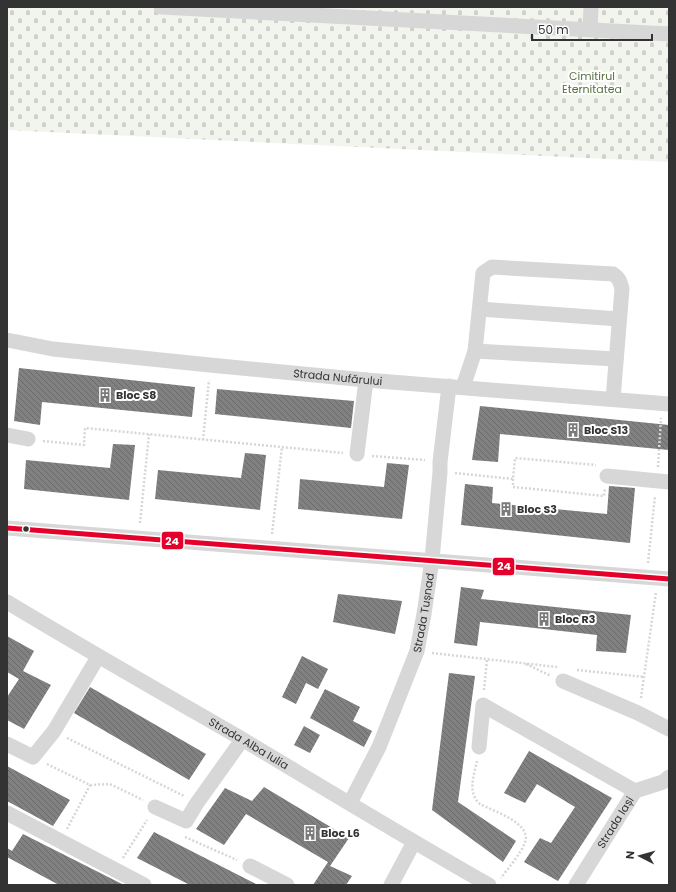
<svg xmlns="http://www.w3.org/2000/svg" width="676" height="892" font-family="Poppins,sans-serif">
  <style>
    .cemetery { fill: url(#cemetery-stones) }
    .building { fill: url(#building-back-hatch) }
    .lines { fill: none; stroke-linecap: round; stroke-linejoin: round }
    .path { stroke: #d6d6d6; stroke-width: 2.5; stroke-dasharray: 2 2; stroke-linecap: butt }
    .minor { stroke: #d7d7d7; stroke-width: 15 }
    .bus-1-casing { stroke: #fff; stroke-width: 8 }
    .bus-1 { stroke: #e4002b; stroke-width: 5 }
    .bus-dot { fill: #333; stroke: #fff; stroke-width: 1.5 }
    .labels { text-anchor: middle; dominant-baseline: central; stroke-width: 4; stroke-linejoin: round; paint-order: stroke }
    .park-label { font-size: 11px; fill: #56703f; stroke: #fff }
    .street-label { font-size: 11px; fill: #333; stroke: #fff }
    .poi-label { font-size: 11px; font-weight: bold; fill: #333; stroke: #fff; text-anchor: start }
    .line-badge { stroke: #fff; stroke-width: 1.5 }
    .badge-label { font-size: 11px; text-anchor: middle; font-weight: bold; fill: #fff }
  </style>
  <defs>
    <pattern id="cemetery-stones" width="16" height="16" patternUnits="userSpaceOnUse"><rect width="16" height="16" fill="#f1f5ed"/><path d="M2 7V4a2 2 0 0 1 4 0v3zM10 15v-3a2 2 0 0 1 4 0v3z" fill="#cfd2cc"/></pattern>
    <pattern id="building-back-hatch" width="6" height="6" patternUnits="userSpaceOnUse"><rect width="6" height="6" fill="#818181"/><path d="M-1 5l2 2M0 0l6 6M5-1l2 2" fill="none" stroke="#6a6a6a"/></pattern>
  </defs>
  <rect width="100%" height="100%" fill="#fff"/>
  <!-- cemetery -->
  <path class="cemetery" d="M7,7H669V162L7,130Z"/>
  <!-- building -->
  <path class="building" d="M19,368L195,387L192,417L42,402L40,425L14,421Z
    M217,389L354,401L351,428L215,414Z
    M480,406L669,425V450L500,434L498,462L472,460Z
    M113,444L135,445L129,500L24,489L26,460L110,468Z
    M245,453L266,455L260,510L155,499L158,470L241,478Z
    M387,463L409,465L402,519L298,509L300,479L384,487Z
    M465,484L493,487L492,503L607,514L609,486L635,488L630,543L461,525Z
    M461,587L484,590L481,599L631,615L626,653L596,651L597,635L480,622L477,646L454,643Z
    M338,594L402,601L395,634L333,622Z
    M7,636L34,651L23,671L51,685L24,729L7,720V697L19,679L7,672Z
    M302,656L328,669L318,689L306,683L296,704L282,697Z
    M449,673L475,676L458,802L516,841L503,862L432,810Z
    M90,687L206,754L189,780L74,713Z
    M325,689L360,707L353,721L372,731L364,747L310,718Z
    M304,726L320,735L310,753L294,745Z
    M529,751L612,798L558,881L524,862L540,838L551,843L575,807L537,784L525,803L504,793Z
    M7,766L70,800L53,826L7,801Z
    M264,787L349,838L330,866L352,876L346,885H313L328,862L246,814L224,845L196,829L225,788L252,801Z
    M154,832L258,885H190L137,858Z
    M23,834L124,885H59L7,857V848L12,851Z"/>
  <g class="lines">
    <!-- path -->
    <path class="path" d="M203,440L209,380
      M43,441L84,445L85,428L343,453
      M372,456L425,460
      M658,467L661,418
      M455,473L513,479L515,458L596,465
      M513,479V487L604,496L605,489
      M140,523L149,434
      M272,534L282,447
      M648,563L655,496
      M432,653L557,667
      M526,664L551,676
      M577,670L645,677
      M484,690L487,660
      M641,698L656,592
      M67,738L184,796
      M477,761C474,775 467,793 480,804C493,811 532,823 525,842C521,854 508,868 501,878
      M47,764L90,785L110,784L143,800
      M67,829L90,785
      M185,837L237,860
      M123,858L147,820"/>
    <!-- minor -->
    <g class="minor">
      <path d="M161,7L669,34"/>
      <path d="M590,29L591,7"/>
      <path d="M480,309L619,319"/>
      <path id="s1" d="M7,340L53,349L210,365L366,380L669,404"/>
      <path d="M475,351L616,359"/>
      <path d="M463,387L475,351L483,273L492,267L613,274C619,278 620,281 622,289L613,399"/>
      <path d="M7,435L28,439"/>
      <path d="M357,454L366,380"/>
      <path d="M607,476L669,482"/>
      <path d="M7,528L669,579"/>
      <path id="s2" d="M7,602C85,649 164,694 242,739C324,788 406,838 489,885"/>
      <path d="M563,681L638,713L669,729"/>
      <path d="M7,744L33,757L54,731L98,657"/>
      <path d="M479,747L483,705L635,791"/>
      <path id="s3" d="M350,803L379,747L417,651L424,614L432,560L440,472V462L449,386"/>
      <path d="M155,807L186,821L197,803L242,740"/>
      <path d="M7,813L144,885"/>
      <path d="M250,866L287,885"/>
      <path d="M391,885L414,842"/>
      <path id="s4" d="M576,885L635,791L663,782L669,777"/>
    </g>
    <defs>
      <path id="bus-1" d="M7,528L669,579"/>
    </defs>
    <!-- bus-1 casing -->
    <use href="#bus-1" class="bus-1-casing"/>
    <!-- bus-1 -->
    <use href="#bus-1" class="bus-1"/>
  </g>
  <!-- icons -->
  <defs>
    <symbol id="building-bare" viewBox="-9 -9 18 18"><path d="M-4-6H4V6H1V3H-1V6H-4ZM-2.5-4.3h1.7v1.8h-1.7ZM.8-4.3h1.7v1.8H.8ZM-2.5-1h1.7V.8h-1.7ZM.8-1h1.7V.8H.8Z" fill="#7a7a7a" stroke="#fff" stroke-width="2.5" paint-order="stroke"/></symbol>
  </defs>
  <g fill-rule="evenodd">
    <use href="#building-bare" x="95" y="385" width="20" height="20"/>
    <use href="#building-bare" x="563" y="420" width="20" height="20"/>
    <use href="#building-bare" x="496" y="499" width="20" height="20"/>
    <use href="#building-bare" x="534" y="609" width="20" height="20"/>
    <use href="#building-bare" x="300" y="823" width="20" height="20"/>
  </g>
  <!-- markers -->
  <circle class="bus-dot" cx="26" cy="529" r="3.5"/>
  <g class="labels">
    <!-- park labels -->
    <g class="park-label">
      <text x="592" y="76">Cimitirul<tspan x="592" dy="13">Eternitatea</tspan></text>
    </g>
    <!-- street labels -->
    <g class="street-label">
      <text stroke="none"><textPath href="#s1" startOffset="333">Strada Nufărului</textPath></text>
      <text stroke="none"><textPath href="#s3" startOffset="205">Strada Tușnad</textPath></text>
      <text stroke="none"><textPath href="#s2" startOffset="280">Strada Alba Iulia</textPath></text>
      <text stroke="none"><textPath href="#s4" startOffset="74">Strada Iași</textPath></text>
    </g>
    <!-- poi labels -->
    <g class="poi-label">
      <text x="116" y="395">Bloc S8</text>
      <text x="584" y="430">Bloc S13</text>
      <text x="517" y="509">Bloc S3</text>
      <text x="555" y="619">Bloc R3</text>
      <text x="321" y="833">Bloc L6</text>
    </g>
  </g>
  <g class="line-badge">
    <rect x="161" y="531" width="23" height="19" rx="4" fill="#e4002b"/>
    <rect x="492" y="557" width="23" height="19" rx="4" fill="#e4002b"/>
  </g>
  <g class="badge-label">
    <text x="172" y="545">24</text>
    <text x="504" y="570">24</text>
  </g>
  <!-- border -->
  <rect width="676" height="892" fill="none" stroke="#333333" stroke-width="16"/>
  <!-- north arrow -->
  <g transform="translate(640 856) rotate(276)" stroke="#ffffff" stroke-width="3" paint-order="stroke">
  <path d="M0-3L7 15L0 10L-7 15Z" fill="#333333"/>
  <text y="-6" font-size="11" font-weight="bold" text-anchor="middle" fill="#333333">N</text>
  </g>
  <!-- scale -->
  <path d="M532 34v6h120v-6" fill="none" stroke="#333333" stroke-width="2"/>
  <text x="538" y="34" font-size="12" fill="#333333" stroke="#ffffff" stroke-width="3" paint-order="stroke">50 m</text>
</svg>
